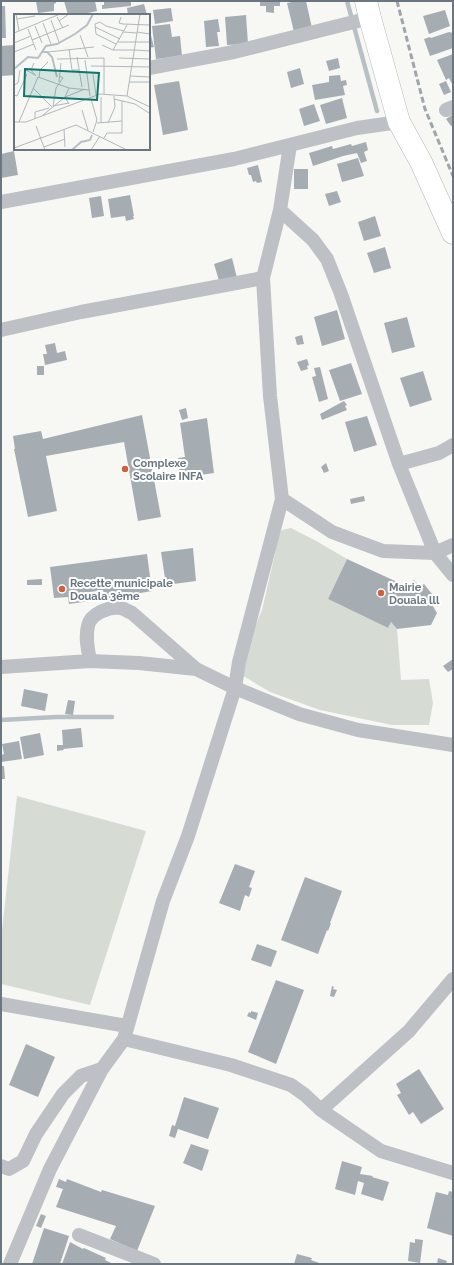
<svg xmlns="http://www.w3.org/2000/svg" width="454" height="1265" font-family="Raleway,sans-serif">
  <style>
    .green { fill: #d6dbd4 }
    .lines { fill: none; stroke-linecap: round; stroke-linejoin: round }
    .stream { stroke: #b7c1c5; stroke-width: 4.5 }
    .building { fill: #a6adb2 }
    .primary-casing { stroke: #b1b5b8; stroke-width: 23 }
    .minor { stroke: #bdc0c4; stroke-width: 14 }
    .primary { stroke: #fff; stroke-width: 22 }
    .rail { stroke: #9fa5a9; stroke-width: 3; stroke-dasharray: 6 3; stroke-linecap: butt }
    .poi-dot { fill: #cd613e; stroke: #fff; stroke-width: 1.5 }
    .labels { text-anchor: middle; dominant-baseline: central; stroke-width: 4; stroke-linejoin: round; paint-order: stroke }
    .poi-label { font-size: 11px; font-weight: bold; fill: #6a7781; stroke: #fff; text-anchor: start }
    .inset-river { fill: none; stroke: #b7c1c5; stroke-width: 2 }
    .inset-road { fill: none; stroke: #b2b8bc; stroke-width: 1 }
    .view { fill: #0f766e; fill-opacity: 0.15; stroke: #0f766e; stroke-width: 2 }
    .inset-edge { fill: none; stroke: #6a7781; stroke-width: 2 }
  </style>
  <rect width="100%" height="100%" fill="#f7f7f4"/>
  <!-- green -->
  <path class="green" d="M291,528L318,542L347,559L328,599L388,628L391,622L397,629L401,680L429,679L433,703L429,725H392L320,710L270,692L240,674L243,654L262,610L275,554L278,535L282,530Z
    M17,796L146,831L90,1005L1,984V939Z"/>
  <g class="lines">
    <!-- stream -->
    <path class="stream" d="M347,1L377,111
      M1,720L56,717H112"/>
  </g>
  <!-- building -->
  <path class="building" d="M36,1H56V3L54,4V11L38,13Z
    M64,1H95L97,11L79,15H68Z
    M104,1H131V6L102,9V5H104Z
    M260,1H280V6H274V13L266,12V6H260Z
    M297,1H306L312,28L294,32L287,3Z
    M144,4L147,15H128L127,8Z
    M1,6H5L6,38H1Z
    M171,8L173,21L155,24L153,10Z
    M445,10L450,26L429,34L423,16Z
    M246,15L248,44L227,45L225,17Z
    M218,19L220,32H217L219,46L206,47L204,21Z
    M170,24L172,37L180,36L182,56L156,59L152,26Z
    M149,28L154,47L149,48Z
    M449,32L453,33V48L430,56L424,39L430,37L431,38Z
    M14,45L15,75L1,76V46Z
    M453,54V86L449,78L446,80L437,60Z
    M338,58L340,68L329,71L326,61Z
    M300,68L304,84L291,88L287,72Z
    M340,75L341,81L346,80L347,85L343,86L345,95L315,100L312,85L329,82V76Z
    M179,81L188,130L163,135L154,85Z
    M446,81L451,92L444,95L439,84Z
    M342,98L347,118L326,124L320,105Z
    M314,104L320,121L304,126L299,109Z
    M452,115L453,125L451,126L446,119Z
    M366,142L368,150L364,152L367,161L361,163L357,153L343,156L313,166L309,153L332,146L333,149L351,144L352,146Z
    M14,151L18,175L1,178V154Z
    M358,158L364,176L342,182L337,164Z
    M258,165L262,182L257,183L256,181L253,182L251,175H249L247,168Z
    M294,169H308V189H294Z
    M337,191L341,202L329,206L325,194Z
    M130,195L134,216H133L134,219L126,221L125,216L111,218L108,199Z
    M101,196L104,216L92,218L89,198Z
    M375,216L381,236L364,241L358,222Z
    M385,247L391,268L374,273L367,253Z
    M232,258L237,278L220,284L214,264Z
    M337,310L345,339L322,346L314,317Z
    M407,317L415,347L392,353L384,323Z
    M302,335L304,344L297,345L295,337Z
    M55,343L57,353L65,351L67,360L45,365L43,354H47L45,345Z
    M307,359L309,365L307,366L308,369L301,371L297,362Z
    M351,363L362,394L340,401L329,370Z
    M37,366H44V375H37Z
    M320,367L328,399L319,402L312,377L316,376L314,368Z
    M423,371L432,400L410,407L400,378Z
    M344,401L347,405L345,406L347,410L322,420L320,414Z
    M186,408L188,418L182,420L179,410Z
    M142,415L161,517L138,521L124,442L46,456L57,511L28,517L14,449H15L13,436L41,431L43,439Z
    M367,416L377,445L354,452L345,422Z
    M207,418L214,473L180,478L178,458L185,457L180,423Z
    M326,463L329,471L324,473L321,467Z
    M364,496L365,501L351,504L350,499Z
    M193,548L196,581L166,585L161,552Z
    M147,554L152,591L105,599L103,590L90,592V601L69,604L68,597L54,598L50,567Z
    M347,559L406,586L414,580L420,587L424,584L436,599L431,603L437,613L431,625L397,629L391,622L388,628L328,599Z
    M42,579V585H27V580Z
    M453,659V669L448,672L443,666Z
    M24,689L48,694L45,711L21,706Z
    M68,700L75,701L73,715L65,714Z
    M81,728L83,747L63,749L64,750L57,751V745H63L62,730Z
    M40,733L44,755L24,759L20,737Z
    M19,741L22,759L1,762V755L4,754L2,744Z
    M1,766H4L5,779H1Z
    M235,864L255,871L249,887L252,888L249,897L245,895L240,911L219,903Z
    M305,877L342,891L330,923H331L328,931L327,930L318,954L281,940Z
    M257,944L277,951L271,967L251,960Z
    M276,980L304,990L276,1064L248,1052Z
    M332,986L334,987L333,989L337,990L334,997L330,996Z
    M251,1011L258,1013L256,1020L247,1016L249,1012L251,1013Z
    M26,1044L55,1057L38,1097L9,1085Z
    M419,1069L444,1109L421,1124L413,1112L409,1115L397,1095L401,1093L396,1084Z
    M184,1097L219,1108L208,1139L178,1129L175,1138L169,1136L172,1125L175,1126Z
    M191,1144L209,1150L202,1171L183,1163Z
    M342,1161L362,1167L360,1174L373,1176L372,1177L389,1182L383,1201L361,1194L364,1183L358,1181L355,1195L335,1189Z
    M59,1179L66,1182L67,1179L101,1192L102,1190L155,1206L137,1251L110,1239L116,1226L56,1207L63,1189L56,1187Z
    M449,1191L453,1192V1236L427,1228L436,1192L448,1195Z
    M41,1214L46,1216L41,1228L36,1226Z
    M44,1228L69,1236L60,1264H32Z
    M415,1239L423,1240L420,1263L408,1261L410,1242L415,1243Z
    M70,1242L83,1249L84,1248L106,1258L105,1260L113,1264H62Z
    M297,1254L312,1258L311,1260L322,1264H294Z
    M438,1258L447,1261L446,1264H437Z"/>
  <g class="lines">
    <defs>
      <path id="primary" d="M366,1L370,18L399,122L421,162L453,233"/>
    </defs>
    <!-- primary casing -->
    <use href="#primary" class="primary-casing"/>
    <!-- minor -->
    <path class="minor" d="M149,68L234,52L370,18
      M446,110L453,107
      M290,145L280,210L263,278L270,396L282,499L239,662L235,688L188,836L163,901L124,1039L231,1065L291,1085L305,1095L321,1110L381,1151L453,1173
      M1,202L234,159L357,128L399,122
      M280,210L313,240L327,259L341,294L399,464L435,553L453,575
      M1,330L81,312L263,278
      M399,464L439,453L453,445
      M282,499L332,532L383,551L435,553L453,545
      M90,661C88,649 85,638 88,626C90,614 109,606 121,608C125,609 129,612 132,613L196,669
      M1,667L90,661L139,663L196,669L235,688L299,714L358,730L453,745
      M1,1004L127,1026
      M321,1110L409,1031L453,979
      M1,1166L9,1169L23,1161L36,1134L63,1094L81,1076L102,1069
      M79,1235L154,1264
      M10,1264L50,1169L102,1069L124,1039"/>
    <!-- primary -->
    <use href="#primary" class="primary"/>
    <!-- rail -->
    <path class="rail" d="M397,1L425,109L453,176"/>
  </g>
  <!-- markers -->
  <g class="poi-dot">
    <circle cx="125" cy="469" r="4"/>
    <circle cx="62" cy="589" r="4"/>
    <circle cx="381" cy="593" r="4"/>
  </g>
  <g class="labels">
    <!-- poi labels -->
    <g class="poi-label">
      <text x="133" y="463">Complexe<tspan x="133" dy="13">Scolaire INFA</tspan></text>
      <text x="70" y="583">Recette municipale<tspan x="70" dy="13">Douala 3ème</tspan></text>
      <text x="389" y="587">Mairie<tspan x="389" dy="13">Douala lll</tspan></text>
    </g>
  </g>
  <!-- overview -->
  <g transform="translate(14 14)">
    <rect width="136" height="136" fill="#f7f7f4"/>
    <path class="inset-river" d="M27,38H33L38,43L43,63M0,55L14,43L24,44L32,32L43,30L61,20L73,11L79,0M58,136L67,128L76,126L78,121"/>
    <path class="inset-road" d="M2,0L5,17M43,3L49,14M107,3L105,9L109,10L136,11M3,5L21,2M37,6L45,28M45,7L55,0M29,9L37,30M21,12L28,29M81,13L106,25M14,15L22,36M109,18L123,19M123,18L136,20M0,19L46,0M66,21L74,43M18,26L55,11M104,28H136M0,29L17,22M102,30L82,20L81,10L86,8L92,12L110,17M88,31L99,36H120M55,35L58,56H65M99,36L113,11M120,36L136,37M0,38L20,30M34,38L80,33M63,43L68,73M105,44L136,45M43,45L90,44V80M71,46L76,82M20,49L17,56L22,62M77,52L136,53M10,55L21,61M79,60L82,81M46,62L49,64L42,74L39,92L55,89M116,62L136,63M25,63L26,56L34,48M45,68L47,49M115,68H136M0,71L4,69L6,56M19,74L38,93M55,74L51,83L55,90M0,81L3,82L13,60M113,82L126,0M87,83V109M77,85L83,106L79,118M100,85L121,90L135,99M68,96L74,116M29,101L51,83L71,75M21,104V98L35,94M0,108H12L86,80L113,82L136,93M5,108L24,63L55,74L75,76M83,109L108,107V87M94,109L101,93L100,82M22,112L31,136M50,115L51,133M90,124L93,119H108V107M30,133L51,125M0,134L62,111L113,136M77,136L86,122"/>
    <path class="view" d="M11,55L85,59L83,86L10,82Z"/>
    <rect width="136" height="136" class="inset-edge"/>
  </g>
  <!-- border -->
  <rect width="454" height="1265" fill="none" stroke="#6a7781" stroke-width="4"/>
</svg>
